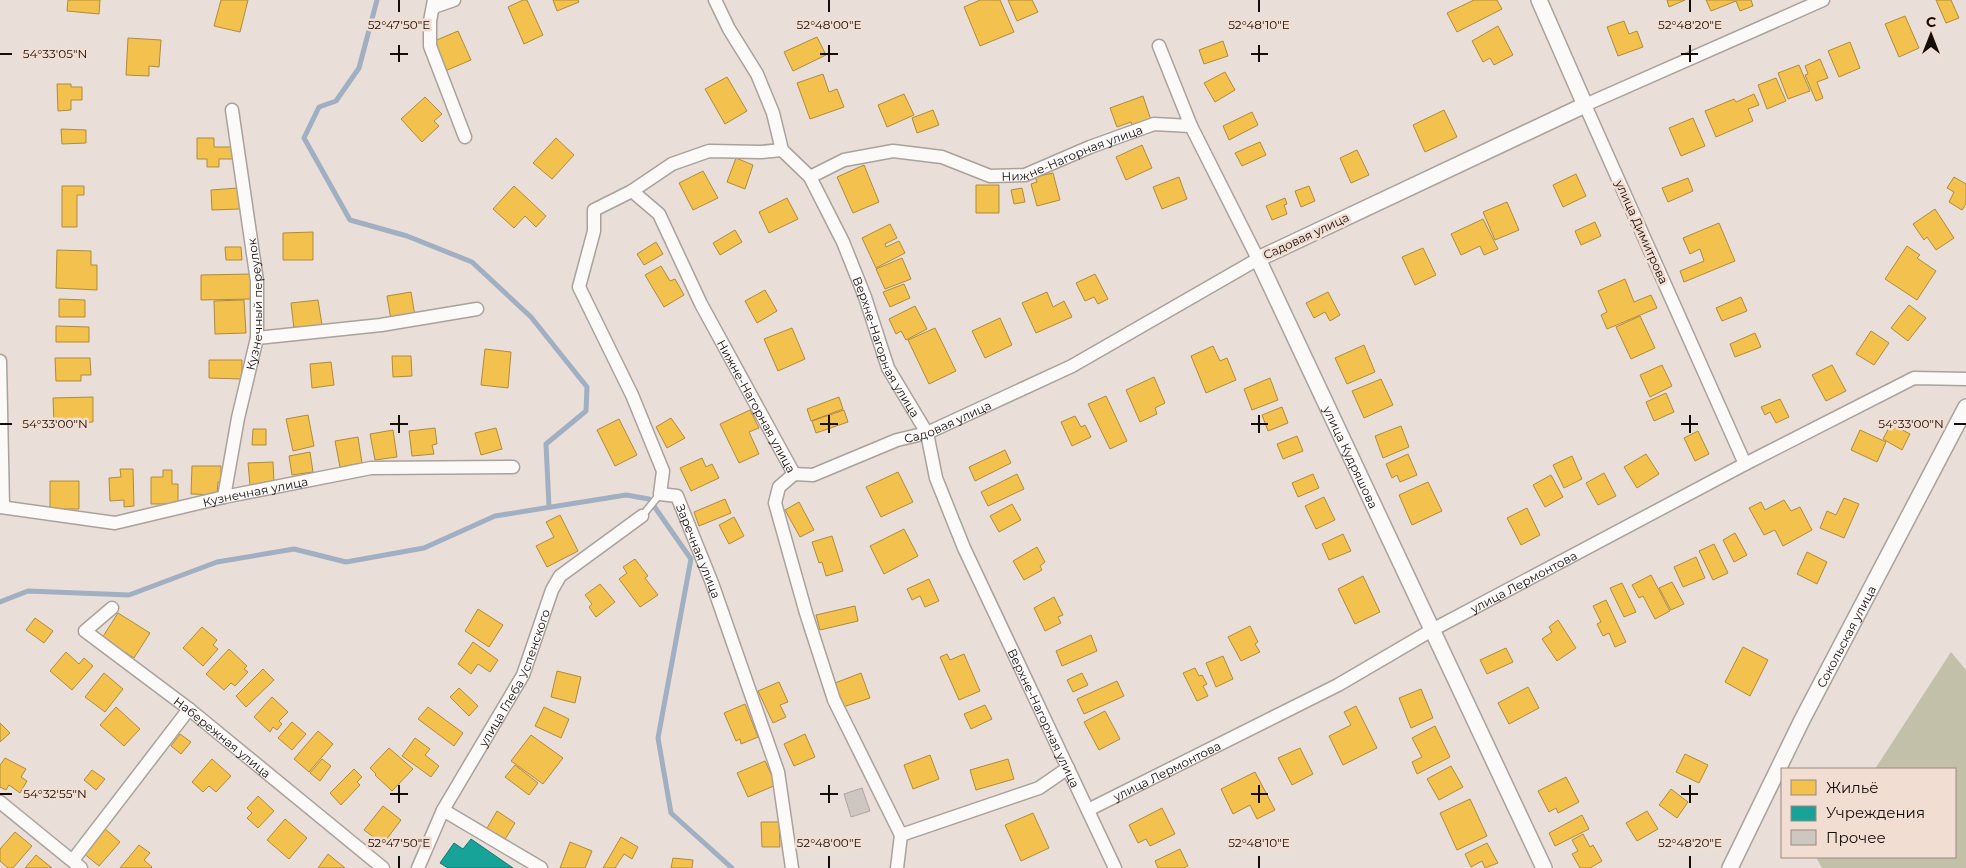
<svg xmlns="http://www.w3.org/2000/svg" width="1966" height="868" font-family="Montserrat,sans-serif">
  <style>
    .forest { fill: #c3c0a9 }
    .homes { fill: #f2c14e; stroke: #af8b3a }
    .public { fill: #17a398; stroke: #16766d }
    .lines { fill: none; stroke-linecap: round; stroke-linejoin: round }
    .stream { stroke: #a0afc2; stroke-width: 5 }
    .building { fill: #cec6c1; stroke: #afa6a1 }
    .service-casing { stroke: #a9a19c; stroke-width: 9 }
    .minor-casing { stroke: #a9a19c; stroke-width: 15 }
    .tertiary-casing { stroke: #a9a19c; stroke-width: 18 }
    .service { stroke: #fcfaf9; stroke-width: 6 }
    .minor { stroke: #fcfaf9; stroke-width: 12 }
    .tertiary { stroke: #fcfaf9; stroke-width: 15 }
    .ticks { fill: none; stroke: #140d0a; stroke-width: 2 }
    .labels { text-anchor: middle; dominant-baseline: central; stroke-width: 5; stroke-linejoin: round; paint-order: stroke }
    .street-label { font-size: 12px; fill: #140d0a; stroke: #f1ddd1 }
    .ticks-label { font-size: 12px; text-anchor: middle; fill: #140d0a; stroke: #f1ddd1; stroke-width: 5; stroke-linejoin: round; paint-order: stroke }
  </style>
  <rect width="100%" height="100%" fill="#eadfd8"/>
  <!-- forest -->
  <path class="forest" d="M1951,652L1966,670V868H1822L1817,859L1818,857H1955V769H1875Z"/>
  <!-- homes -->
  <path class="homes" d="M68,0H100L99,14L67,11Z
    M221,0H248L240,32L214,26Z
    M523,0H527L543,35L524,44L508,7Z
    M553,0H578L579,2L557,11Z
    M980,0H1000L1014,32L980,46L964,7Z
    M1008,0H1032L1038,12L1017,21Z
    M1474,0H1497L1502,9L1457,32L1447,13Z
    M1667,0H1685L1669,7Z
    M1706,0H1751L1753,6L1740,11L1736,1L1711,11Z
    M1936,0H1951L1959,18L1946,23Z
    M1905,16L1919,48L1899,57L1885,24Z
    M1624,21L1629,34L1637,31L1643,47L1618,56L1607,27Z
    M1498,26L1513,55L1494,65L1490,58L1483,62L1472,41Z
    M458,31L471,60L445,71L432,42Z
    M817,37L826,55L793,71L784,52Z
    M128,38L161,40L159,67L149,66V76L126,75Z
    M1223,41L1228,56L1204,64L1199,50Z
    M1850,42L1860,68L1839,77L1828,51Z
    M1820,59L1828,78L1817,82L1823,98L1816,101L1805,75L1808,74L1805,66Z
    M1799,65L1810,91L1788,99L1778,73Z
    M1225,72L1235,90L1215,102L1204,83Z
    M823,74L829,92L837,89L844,107L810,119L797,83Z
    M727,77L747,111L725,124L705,89Z
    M1776,78L1786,101L1767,109L1758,85Z
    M57,84H71V87H82V100H71V110L58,111Z
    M904,94L914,115L887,127L878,105Z
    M1754,94L1759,105L1748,109L1753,121L1716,137L1705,111L1734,99L1736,102Z
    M1143,96L1152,123L1133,129L1131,122L1117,127L1110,108Z
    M425,97L442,114L434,121L439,126L422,142L401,119Z
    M933,110L939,125L917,133L912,118Z
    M1444,110L1457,137L1425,152L1413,125Z
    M1252,112L1258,125L1229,140L1223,126Z
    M1693,118L1705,146L1681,156L1669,128Z
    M61,129L86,130V143L62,144Z
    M197,138H214V147H234V159H219V167H207V159H197Z
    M556,138L574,155L552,179L533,163Z
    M1260,142L1266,155L1242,166L1235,153Z
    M1142,145L1152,168L1126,180L1116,157Z
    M1357,150L1369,175L1351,183L1340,158Z
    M736,158L753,165L745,189L727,182Z
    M864,165L879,202L853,213L837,177Z
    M703,171L718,198L693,210L679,183Z
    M1053,173L1060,200L1037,206L1031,184L1037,182L1035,177Z
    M1576,174L1586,196L1563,207L1553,185Z
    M1179,177L1187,199L1162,209L1153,187Z
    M1954,177L1966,184V204L1962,210L1949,202L1954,192L1947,188Z
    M1688,178L1693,191L1668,202L1662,188Z
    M976,185H999V213H976Z
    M62,186H84V195H77V227H62Z
    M514,186L546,216L536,227L525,216L514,228L493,209Z
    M1309,186L1315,201L1301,207L1295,191Z
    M238,188L240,209L212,210L211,190Z
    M1022,188L1025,202L1014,204L1011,190Z
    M787,198L798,219L769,233L759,212Z
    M1285,198L1287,204L1284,205L1287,214L1272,220L1266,206Z
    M1507,202L1519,230L1495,240L1483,212Z
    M1935,209L1954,238L1936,250L1927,237L1924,240L1913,224Z
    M1483,219L1498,249L1484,255L1480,246L1461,255L1451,234Z
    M1595,222L1601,236L1581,245L1575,231Z
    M1719,223L1735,261L1684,282L1680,271L1704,261L1700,249L1690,254L1683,238Z
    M890,224L897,238L885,244L886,247L899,241L905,253L876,268L862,238Z
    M735,230L742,242L720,255L713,243Z
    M313,232V260H283V233Z
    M656,242L663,254L644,265L637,254Z
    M1907,246L1920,255L1917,258L1936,271L1917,300L1885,279Z
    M225,247H241L242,260H226Z
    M1423,248L1436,275L1415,285L1402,257Z
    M57,250L91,251V265H97V290L56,288Z
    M902,258L911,279L885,289L876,269Z
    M661,266L670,281L675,279L684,295L664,307L645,275Z
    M251,274L252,299L201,300V275Z
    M1095,274L1108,299L1098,304L1094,297L1085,301L1076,283Z
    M1625,279L1634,302L1651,295L1657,308L1607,329L1601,315L1607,312L1598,291Z
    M904,284L910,298L890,307L883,292Z
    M765,290L777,311L757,323L745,301Z
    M411,292L415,316L391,320L387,296Z
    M1047,292L1053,307L1064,301L1072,317L1036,333L1022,303Z
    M1328,292L1340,315L1330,321L1325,312L1314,318L1306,303Z
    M1741,297L1747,311L1722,321L1716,308Z
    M59,299L85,300V317H59Z
    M244,300L246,333L215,334L214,301Z
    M318,300L322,325L294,329L291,303Z
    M1909,305L1926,318L1908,341L1891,328Z
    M915,306L927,329L906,340L901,331L896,334L889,319Z
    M1640,316L1655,348L1631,359L1616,327Z
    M1000,318L1012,345L985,358L972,331Z
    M56,326L89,327V342H56Z
    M792,328L805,359L778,371L764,339Z
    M935,328L956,371L929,384L908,340Z
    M1871,331L1889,343L1874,365L1856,354Z
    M1755,333L1761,347L1735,357L1730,344Z
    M1364,345L1375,372L1347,384L1335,358Z
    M1213,346L1220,361L1227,358L1236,380L1206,393L1191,356Z
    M485,349L511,352L508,388L481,385Z
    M392,356H411L412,376L393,377Z
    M55,358H90L91,375H81V381H56Z
    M209,360H242V379L209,378Z
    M331,362L334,385L312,388L310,364Z
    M1662,365L1672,386L1650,397L1640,375Z
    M1832,365L1846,391L1826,401L1812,375Z
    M1154,377L1165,403L1155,408L1157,414L1140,422L1126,390Z
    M1270,378L1278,400L1252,410L1244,389Z
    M1381,379L1393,405L1364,418L1352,391Z
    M1666,393L1674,412L1654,421L1646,402Z
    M1106,396L1127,441L1110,449L1088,404Z
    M93,397V422L54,424L53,398Z
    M839,397L843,409L811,421L807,409Z
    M1780,399L1789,417L1776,423L1770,412L1765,415L1761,407Z
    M1282,407L1288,423L1268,431L1262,415Z
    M750,410L759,428L749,432L759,454L739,463L720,424Z
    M844,410L848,422L816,433L812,421Z
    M308,415L314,446L293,451L286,419Z
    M1075,416L1081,427L1085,425L1091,437L1072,446L1061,422Z
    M671,418L685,438L667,448L656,427Z
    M619,419L637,455L615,466L597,430Z
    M1891,424L1910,434L1902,450L1883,439Z
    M1401,426L1409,447L1383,458L1375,436Z
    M435,428L437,444L432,445L434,454L412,456L409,431Z
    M496,428L502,449L481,455L475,433Z
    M253,429H266V445H252Z
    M393,430L397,457L375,460L370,434Z
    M1860,430L1886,442L1877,462L1851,450Z
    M1698,431L1709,454L1695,461L1684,438Z
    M1297,436L1303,451L1283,459L1277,444Z
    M358,437L362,463L340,467L335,441Z
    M1005,450L1011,463L975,481L969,467Z
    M310,452L313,472L292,475L289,456Z
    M1408,454L1417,475L1400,482L1397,475L1392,478L1386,464Z
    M1646,454L1659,474L1637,488L1624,467Z
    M1572,456L1582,479L1564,488L1553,465Z
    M702,458L706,467L712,464L719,478L691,491L680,468Z
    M273,462L274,483L250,485L248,463Z
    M192,466H221V483L218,482L217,495L191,494Z
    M120,469H133L134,506L124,507V500L110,501L109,478L121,477Z
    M163,470H172V484H178V504H151V477H163Z
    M898,472L913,502L881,517L866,487Z
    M1604,473L1616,496L1598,505L1586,483Z
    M1017,474L1024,489L988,506L981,492Z
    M1313,474L1319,488L1298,497L1292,483Z
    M1551,475L1563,497L1545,507L1533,485Z
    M50,481H79V509H50Z
    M1428,482L1442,511L1412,525L1399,495Z
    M1324,497L1335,520L1316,529L1305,506Z
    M1844,498L1859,504L1844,538L1820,528L1827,511L1836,515Z
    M725,499L731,513L699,526L694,512Z
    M1784,500L1791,511L1800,507L1812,530L1783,546L1775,530L1764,535L1749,508L1761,502L1765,510Z
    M799,502L814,530L800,537L785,510Z
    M1012,504L1021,520L999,532L990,516Z
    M1527,508L1540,535L1521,545L1507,518Z
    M560,515L578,551L547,567L536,546L554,537L546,522Z
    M734,517L744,536L729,544L719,525Z
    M904,529L918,556L884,574L870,546Z
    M1735,533L1747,555L1734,562L1723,540Z
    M1343,534L1351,551L1329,560L1322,544Z
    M832,536L843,571L826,576L822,562L819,563L812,542Z
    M1714,544L1728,573L1713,580L1699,551Z
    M1037,547L1045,562L1040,566L1042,570L1024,580L1013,561Z
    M1807,552L1827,562L1817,584L1797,574Z
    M1696,557L1705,578L1683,587L1674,567Z
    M635,559L648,576L645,578L658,595L640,607L619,579L627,573L623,567Z
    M1651,575L1670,611L1655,619L1643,596L1639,598L1632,585Z
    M1363,576L1380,612L1355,624L1338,589Z
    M929,579L939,601L925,607L920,596L912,600L907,589Z
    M1672,582L1684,604L1671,610L1659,588Z
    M1622,583L1636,612L1624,617L1610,588Z
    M600,584L615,602L596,617L589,607L592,604L585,595Z
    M1054,597L1063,615L1058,617L1061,623L1045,631L1034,608Z
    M1606,600L1626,642L1615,647L1609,633L1603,636L1597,624L1601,622L1593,606Z
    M855,606L858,621L820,630L816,615Z
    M478,609L503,625L489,647L465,631Z
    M118,613L150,633L134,658L102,638Z
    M35,618L53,631L44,643L26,630Z
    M1558,620L1576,648L1557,661L1542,639L1552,632L1549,627Z
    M1250,626L1258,642L1255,644L1260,652L1241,661L1228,637Z
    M202,627L217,640L213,645L218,649L203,666L183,648Z
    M1091,635L1097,651L1062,666L1056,651Z
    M473,642L498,660L490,672L478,664L471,674L458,664Z
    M1743,647L1768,660L1750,696L1725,682Z
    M1506,648L1513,662L1487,674L1480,660Z
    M229,649L247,666L244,669L248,672L235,686L231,683L224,690L206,674Z
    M66,652L79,664L84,658L93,666L72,690L50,671Z
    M947,654L950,660L964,654L980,691L959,700L940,657Z
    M1223,656L1233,679L1216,687L1206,663Z
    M1195,668L1199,676L1202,675L1207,684L1203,686L1208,696L1197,701L1183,673Z
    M263,669L274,680L246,707L236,696Z
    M557,671L581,677L575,703L551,697Z
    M104,673L123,689L105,712L85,697Z
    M861,673L870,698L843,707L835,683Z
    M1082,673L1088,685L1073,692L1067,680Z
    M1117,681L1124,696L1084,714L1077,699Z
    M779,682L788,702L780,705L786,717L773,723L758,691Z
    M1528,687L1539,708L1509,724L1498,703Z
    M459,688L478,706L469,716L450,697Z
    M1421,689L1433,718L1411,728L1399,698Z
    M272,697L288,712L279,721L282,724L277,730L273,727L270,732L254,717Z
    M745,704L758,737L741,744L740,739L736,741L724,713Z
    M985,705L992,719L971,729L964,714Z
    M1356,706L1377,748L1343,765L1329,736L1351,725L1344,712Z
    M116,707L140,729L124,746L100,725Z
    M428,707L463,733L454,746L418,719Z
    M544,707L569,719L561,738L535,726Z
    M1105,711L1120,739L1099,750L1084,722Z
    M292,722L306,734L292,750L278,738Z
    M0,723L10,733L0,742Z
    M1435,726L1450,757L1417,774L1412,762L1422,757L1412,738Z
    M318,731L333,744L309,772L294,759Z
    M180,734L191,742L181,754L171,746Z
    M805,734L815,757L794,766L784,744Z
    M531,735L563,758L543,784L511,761Z
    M415,738L430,749L425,755L439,766L431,777L402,756Z
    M389,748L413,769L392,791L375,775L376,774L370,768Z
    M1300,748L1313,774L1292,785L1278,758Z
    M1685,754L1708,765L1699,783L1676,772Z
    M930,755L939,779L913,789L904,765Z
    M5,758L26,769L21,777L27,781L20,793L9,785L6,790L0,787V765Z
    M212,759L231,776L216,792L209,786L203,792L192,782Z
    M322,759L331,766L320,781L310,773Z
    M1008,759L1014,779L976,790L970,770Z
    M765,761L776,785L748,797L737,773Z
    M515,765L538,783L529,795L505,777Z
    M1451,766L1463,787L1439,800L1427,779Z
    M354,769L362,777L357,782L360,785L341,805L330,793Z
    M92,770L105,779L96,790L84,780Z
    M1255,772L1275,810L1257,819L1250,805L1233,814L1221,789Z
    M1566,777L1579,802L1558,813L1556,808L1549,812L1538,791Z
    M1671,789L1688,802L1677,818L1659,805Z
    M258,796L274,811L258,828L247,818L252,813L247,808Z
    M1470,799L1487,836L1457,850L1440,813Z
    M383,806L401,820L383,844L364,830Z
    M1162,808L1175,834L1150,846L1146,839L1138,843L1129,825Z
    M497,811L515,823L504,841L486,830Z
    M1647,811L1658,829L1637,841L1626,823Z
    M1033,813L1049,848L1021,861L1005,825Z
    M1582,815L1589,829L1555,846L1549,833Z
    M285,819L307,838L289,859L267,840Z
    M761,822H779L780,847H762Z
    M103,827L120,842L99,866L82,852Z
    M15,832L32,846L13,868H8L0,861V849Z
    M1583,834L1590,847L1593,845L1602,861L1590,868H1580L1572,854L1578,851L1572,840Z
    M621,837L638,847L632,859L624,854L615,868H603Z
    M570,842L592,851L585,868H560Z
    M1487,843L1498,863L1485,868L1482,861L1471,867L1465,854Z
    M139,845L150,853L144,860L152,867L151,868H120Z
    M1180,849L1188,866L1184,868H1158L1155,861Z
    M328,854L345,868H318Z
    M36,855L52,868H25Z
    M673,858L693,860L692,868H671Z"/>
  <!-- public -->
  <path class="public" d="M471,839L513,868H448L440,863L454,843L463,849Z"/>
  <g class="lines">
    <!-- stream -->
    <path class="stream" d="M377,0L359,68L336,101L319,107L304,138L350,220L407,236L472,262L531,317L587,387L586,411L546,444L549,507
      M0,602L28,591L129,595L217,562L294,549L346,562L424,548L495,516L626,495L649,499L691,559L658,738L671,813L732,868"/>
  </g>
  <!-- building -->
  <path class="building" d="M862,788L870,811L851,817L844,794Z"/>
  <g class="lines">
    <defs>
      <path id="service" d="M642,516L660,494"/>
      <g id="minor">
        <path d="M434,0L430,21V46L465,137"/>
        <path id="s1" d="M715,0L729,29L757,74L773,113L782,150L810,177L843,242L865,297L888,368L927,433L936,478L964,548L1115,868"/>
        <path d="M434,7L454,0"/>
        <path id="s2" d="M782,150L761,152L709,151L672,164L632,191L594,210V231L579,287L632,395L663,471L660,494L677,496L712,583L778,772L792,868"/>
        <path id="s3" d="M810,177L844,160L893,151L942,157L990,176L1025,175L1090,147L1154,124L1191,126"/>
        <path id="s4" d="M632,191L659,214L701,304L794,474"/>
        <path d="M257,338L381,325L477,309"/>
        <path d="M0,361L3,507"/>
        <path d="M1745,464L1585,105L1823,0"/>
        <path id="s5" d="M794,474L813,475L897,440L927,433L1072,366L1258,259L1191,126L1159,46"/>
        <path d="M794,474L779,487L775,503L806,613L834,700L901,835L897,868"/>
        <path id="s6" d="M224,497L238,418L257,338V281L232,110"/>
        <path id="s7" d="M0,507L115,523L224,497L371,468L513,467"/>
        <path id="s8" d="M112,608L85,631L189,709L383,868"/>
        <path d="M0,802L81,868"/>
        <path d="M443,810L541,868"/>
        <path id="s9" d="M1088,810L1338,685L1432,630L1745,464L1914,378L1966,379"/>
        <path d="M901,835L1039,788L1068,768"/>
        <path d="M73,860L189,709"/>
        <path id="s10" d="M418,868L443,810L523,675L552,590L560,576L642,516"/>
      </g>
      <g id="tertiary">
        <path id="s11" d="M1539,0L1585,105L1258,259L1544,868"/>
        <path id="s12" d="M1730,868L1802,720L1966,407"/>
      </g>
    </defs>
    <!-- service casing -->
    <use href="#service" class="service-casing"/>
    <!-- minor casing -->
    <use href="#minor" class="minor-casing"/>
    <!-- tertiary casing -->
    <use href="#tertiary" class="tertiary-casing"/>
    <!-- service -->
    <use href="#service" class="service"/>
    <!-- minor -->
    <use href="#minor" class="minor"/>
    <!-- tertiary -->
    <use href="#tertiary" class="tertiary"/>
  </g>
  <!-- ticks -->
  <path class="ticks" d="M399,0V12M829,0V12M1259,0V12M1690,0V12M399,45V62M829,45V62M1259,45V62M1690,45V62M0,54H12M390,54H408M820,54H838M1251,54H1268M1681,54H1698M399,415V433M829,415V433M1259,415V433M1690,415V433M0,424H12M390,424H408M820,424H838M1251,424H1268M1681,424H1698M1954,424H1966M399,785V803M829,785V803M1259,785V803M1690,785V803M0,794H12M390,794H408M820,794H838M1251,794H1268M1681,794H1698M399,856V868M829,856V868M1259,856V868M1690,856V868"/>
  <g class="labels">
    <!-- street labels -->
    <g class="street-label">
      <text stroke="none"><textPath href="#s3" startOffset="275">Нижне-Нагорная улица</textPath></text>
      <text transform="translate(1642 232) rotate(66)">улица Димитрова</text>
      <text transform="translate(1306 236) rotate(-25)">Садовая улица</text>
      <text stroke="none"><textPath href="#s6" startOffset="196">Кузнечный переулок</textPath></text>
      <text stroke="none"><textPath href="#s1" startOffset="391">Верхне-Нагорная улица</textPath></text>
      <text stroke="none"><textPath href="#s4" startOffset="251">Нижне-Нагорная улица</textPath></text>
      <text stroke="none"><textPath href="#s5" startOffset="164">Садовая улица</textPath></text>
      <text stroke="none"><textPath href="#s11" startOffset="695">улица Кудряшова</textPath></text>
      <text stroke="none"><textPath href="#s7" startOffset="260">Кузнечная улица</textPath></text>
      <text stroke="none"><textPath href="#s2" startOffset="584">Заречная улица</textPath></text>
      <text stroke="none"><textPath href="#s9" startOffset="492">улица Лермонтова</textPath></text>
      <text stroke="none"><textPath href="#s12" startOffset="259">Сокольская улица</textPath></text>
      <text stroke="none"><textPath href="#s10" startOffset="214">улица Глеба Успенского</textPath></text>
      <text stroke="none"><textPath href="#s1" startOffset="796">Верхне-Нагорная улица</textPath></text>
      <text stroke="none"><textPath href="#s8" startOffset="209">Набережная улица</textPath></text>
      <text stroke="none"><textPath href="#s9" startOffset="88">улица Лермонтова</textPath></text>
    </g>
  </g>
  <g class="ticks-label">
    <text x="399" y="29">52°47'50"E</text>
    <text x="829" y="29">52°48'00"E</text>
    <text x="1259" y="29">52°48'10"E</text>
    <text x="1690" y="29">52°48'20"E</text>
    <text x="55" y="58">54°33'05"N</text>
    <text x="55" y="428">54°33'00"N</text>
    <text x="1911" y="428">54°33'00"N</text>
    <text x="55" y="798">54°32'55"N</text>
    <text x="399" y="847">52°47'50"E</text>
    <text x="829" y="847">52°48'00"E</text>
    <text x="1259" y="847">52°48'10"E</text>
    <text x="1690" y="847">52°48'20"E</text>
  </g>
  <!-- legend -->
  <rect x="1781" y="768" width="175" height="90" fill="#f1ddd1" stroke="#998a81"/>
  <rect x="1791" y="780" width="25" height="15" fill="#f2c14e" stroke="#998a81"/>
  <text x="1826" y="793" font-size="15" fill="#140d0a">Жильё</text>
  <rect x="1791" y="806" width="25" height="15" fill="#17a398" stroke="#998a81"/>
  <text x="1826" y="818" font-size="15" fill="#140d0a">Учреждения</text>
  <rect x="1791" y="830" width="25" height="15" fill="#cec6c1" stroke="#998a81"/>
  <text x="1826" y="843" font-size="15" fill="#140d0a">Прочее</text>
  <!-- north arrow -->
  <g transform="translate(1931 35)" stroke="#f1ddd1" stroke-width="4" paint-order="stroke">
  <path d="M0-4L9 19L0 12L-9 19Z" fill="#140d0a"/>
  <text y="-8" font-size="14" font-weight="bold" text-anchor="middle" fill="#140d0a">С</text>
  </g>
</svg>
